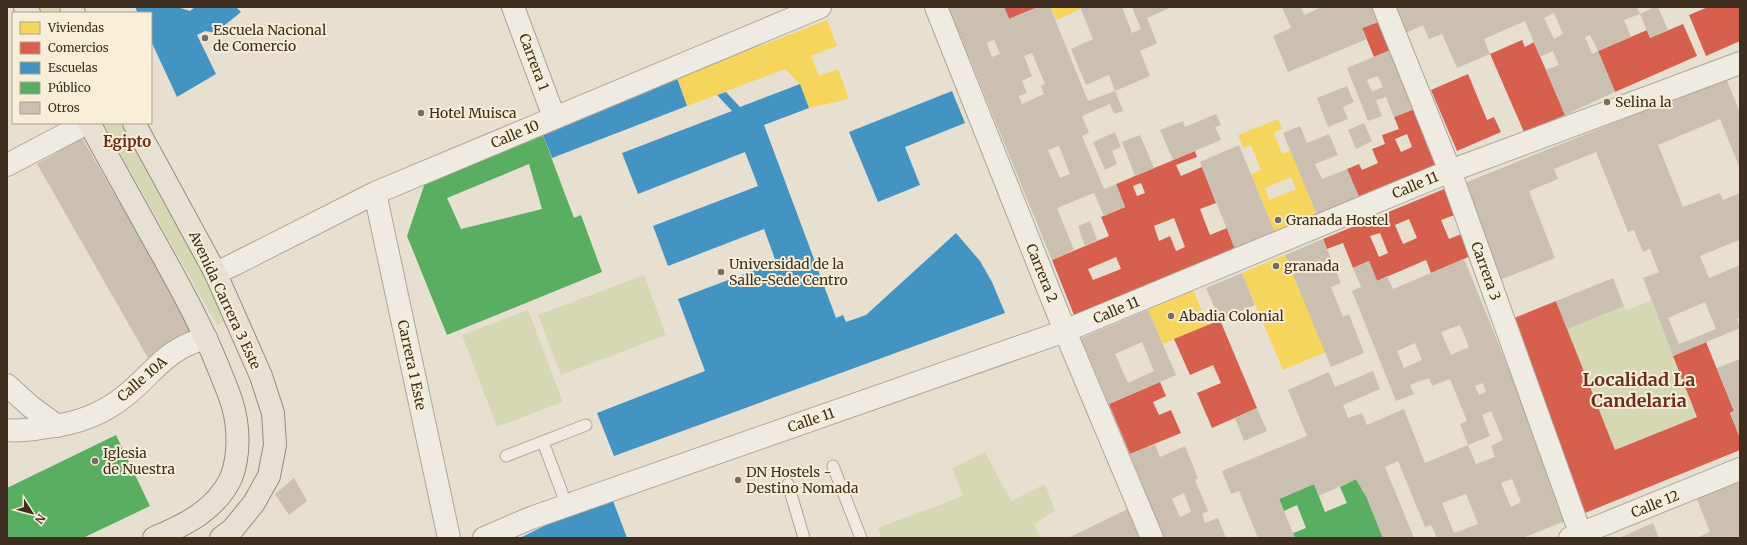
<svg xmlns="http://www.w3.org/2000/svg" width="1747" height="545" font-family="Merriweather,serif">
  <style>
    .green { fill: #d6d7b3 }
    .homes { fill: #f6d55c; fill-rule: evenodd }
    .shops { fill: #d6604d; fill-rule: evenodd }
    .schools { fill: #4393c3 }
    .public { fill: #5aae61; fill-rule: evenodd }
    .building { fill: #cbbfb2; fill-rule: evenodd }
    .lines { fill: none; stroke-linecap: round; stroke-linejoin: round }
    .lane-casing { stroke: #ada599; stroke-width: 13 }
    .street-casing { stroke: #ada599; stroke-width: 24 }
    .primary-casing { stroke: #928b80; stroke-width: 24 }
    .lane { stroke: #efebe3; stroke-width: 11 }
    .street { stroke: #efebe3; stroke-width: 22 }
    .primary { stroke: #e6e1d4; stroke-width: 22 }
    .poi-dot { fill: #786c5e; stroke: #f7eed8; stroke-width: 1.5 }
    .labels { text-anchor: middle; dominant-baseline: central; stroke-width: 4; stroke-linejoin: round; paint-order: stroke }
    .poi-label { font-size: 14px; fill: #3d2e20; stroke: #f7eed8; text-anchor: start }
    .street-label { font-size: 14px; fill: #3d2e20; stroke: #f7eed8 }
    .neighbourhood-label { font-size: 15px; font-weight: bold; fill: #6b2e1e; stroke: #f7eed8 }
    .district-label { font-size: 18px; font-weight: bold; fill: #6b2e1e; stroke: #f7eed8 }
  </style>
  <rect width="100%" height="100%" fill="#e7e0d1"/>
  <!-- green -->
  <path class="green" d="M38,7H57L60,13H42Z
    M103,123H122L231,317L217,325Z
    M644,275L666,335L561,375L538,315Z
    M1651,300L1697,417L1615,450L1567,329L1624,306L1626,311Z
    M528,310L563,402L497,427L462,335Z
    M985,452L1011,501L1045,484L1055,511L1034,524L1041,538H882L878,528L963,496L952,468Z"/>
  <!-- homes -->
  <path class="homes" d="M1050,7H1080L1081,9L1056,20Z
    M827,20L837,46L811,56L819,76L838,69L849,99L809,108L800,84L785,69L687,106L677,78Z
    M1278,119L1282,129L1274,133L1282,154L1291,150L1317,215L1275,233L1251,174L1261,170L1251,145L1243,148L1238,135ZM1291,177L1296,189L1269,200L1265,188Z
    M1285,255L1326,352L1283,370L1242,273Z
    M1193,290L1208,325L1163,344L1148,310Z"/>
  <!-- shops -->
  <path class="shops" d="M1004,7H1038L1009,19Z
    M1708,7H1740V41L1706,56L1689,15Z
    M1381,21L1393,49L1374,57L1362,28Z
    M1683,24L1697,56L1615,92L1598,51L1647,30L1650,38Z
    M1522,40L1525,47L1534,42L1565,115L1524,132L1490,54Z
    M1468,74L1487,120L1494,117L1501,132L1457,151L1431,90Z
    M1417,108L1439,164L1359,197L1347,169L1359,164L1362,170L1378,163L1372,149L1385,144L1382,135L1399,129L1394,117ZM1407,134L1412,147L1401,152L1395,139Z
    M1195,151L1197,157L1176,165L1181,176L1202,167L1216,203L1200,209L1210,235L1227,228L1235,249L1074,315L1052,260L1109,236L1101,217L1125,207L1116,184ZM1141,183L1145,193L1137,196L1133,186ZM1174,218L1185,247L1176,251L1170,236L1159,241L1154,226ZM1116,257L1121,269L1093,280L1088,269Z
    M1449,187L1460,213L1441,220L1449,239L1464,233L1473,255L1431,273L1426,260L1377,281L1369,261L1353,268L1343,243L1327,249L1323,239ZM1409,219L1417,238L1403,244L1395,225ZM1380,233L1388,253L1379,257L1370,236Z
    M1556,301L1615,450L1697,417L1673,356L1706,342L1734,411L1730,413L1740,438V450L1585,513L1509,320Z
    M1220,320L1257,408L1212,428L1197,393L1221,383L1213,365L1190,375L1174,339Z
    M1160,382L1166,396L1153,402L1159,415L1171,410L1181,433L1130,454L1109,404Z"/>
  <!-- schools -->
  <path class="schools" d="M135,7H177L190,11L195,7H236L241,12L215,33L205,31L197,35L216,74L177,97L151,41V13H138Z
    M677,78L687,106L552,158L541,130Z
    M800,84L809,108L764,125L836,318L843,315L846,322L866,315L956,233L980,261L992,282L1005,313L614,456L597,413L705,371L678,299L776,262L764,229L668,266L653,226L758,186L745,152L638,194L622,153L732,111L717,95L726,92L740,107Z
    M952,91L965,123L905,147L920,185L878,202L849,132Z
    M612,498L627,538H520L554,521Z"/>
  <!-- public -->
  <path class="public" d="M541,130L574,218L581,215L602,272L447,335L407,236L428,174ZM529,164L542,209L461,229L447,198Z
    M116,435L150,506L83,538H7V488Z
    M1356,479L1367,498L1383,538H1295L1293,533L1306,528L1297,505L1284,511L1279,499L1314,484L1325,512L1347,503L1340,487Z"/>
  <!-- building -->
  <path class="building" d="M952,7H1004L1009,19L1038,7H1050L1088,101L1115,91L1123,111L1114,114L1110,104L1082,116L1089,133L1082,136L1104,189L1116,184L1125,207L1104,216L1094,193L1057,208L1074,250L1052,260L949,8ZM994,40L1000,54L992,57L987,43ZM1032,53L1045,84L1041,86L1044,94L1022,104L1019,96L1027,93L1022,81L1032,76L1024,56ZM1059,146L1070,174L1060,178L1048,150Z
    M1080,7H1122L1132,33L1141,29L1132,7H1172L1147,18L1157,43L1140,51L1150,76L1115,91L1109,75L1086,85L1071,49L1093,39Z
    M1282,7H1301L1304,15L1322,7H1376L1381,21L1362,28L1367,39L1288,72L1273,36L1291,28Z
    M1395,7H1637L1640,14L1624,20L1631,37L1598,51L1615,92L1565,115L1546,70L1559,65L1553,51L1540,57L1525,21L1484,39L1490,54L1457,68L1442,34L1429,39L1423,25L1406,33ZM1554,13L1563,34L1554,39L1544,18ZM1590,35L1598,51L1592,54L1585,37Z
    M1654,7H1658L1668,30L1650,38L1640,14Z
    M1393,49L1417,108L1394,117L1386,97L1376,100L1382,116L1368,121L1347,68ZM1378,76L1383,87L1372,92L1367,80Z
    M1726,78L1740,113V169L1720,119L1658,145L1683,207L1720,193L1723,200L1740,193V243L1739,240L1700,256L1709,278L1740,265V318L1737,319L1740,328L1673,356L1643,278L1659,272L1650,249L1643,252L1634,230L1628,232L1596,152L1554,169L1558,179L1529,191L1555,258L1500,280L1462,184ZM1705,302L1716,329L1679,344L1668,318Z
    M1347,86L1354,102L1343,107L1348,119L1328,127L1317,98Z
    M1216,114L1221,125L1215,127L1221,140L1173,160L1160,130L1183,121L1185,127Z
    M1364,123L1372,141L1356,149L1348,130Z
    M1300,126L1307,143L1329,134L1338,155L1315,164L1322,179L1347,169L1359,197L1317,215L1283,133Z
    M1115,132L1121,147L1112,151L1117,164L1105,170L1093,142Z
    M1140,135L1154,168L1135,176L1122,142Z
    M82,138L194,331L148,358L37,164Z
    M1239,145L1275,233L1235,249L1200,162Z
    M1090,221L1097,240L1085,246L1078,226Z
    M1323,239L1341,283L1331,287L1343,317L1349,314L1364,353L1331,367L1285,255Z
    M1464,259L1570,519L1523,538H1437L1431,525L1425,527L1398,461L1385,467L1414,538H1383L1367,498L1356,479L1319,496L1314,484L1279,499L1295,538H1258L1239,491L1231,494L1222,471L1307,436L1288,390L1329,372L1335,387L1373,371L1380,389L1343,405L1348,418L1362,413L1367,425L1404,409L1425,463L1468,445L1460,424L1467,421L1450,379L1432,386L1429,378L1410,385L1414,394L1396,401L1352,291L1361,287L1353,268L1369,261L1377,281L1387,276L1393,289ZM1460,325L1469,347L1451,355L1441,332ZM1415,343L1422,360L1404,368L1397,351ZM1483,383L1486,392L1479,395L1475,386ZM1491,411L1503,440L1491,446L1495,457L1476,464L1468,445L1490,436L1482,415ZM1512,479L1521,502L1511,507L1501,483ZM1466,494L1478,524L1454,533L1442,503Z
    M1242,273L1255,305L1220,320L1206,288Z
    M1613,278L1624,306L1567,329L1556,301Z
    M1148,310L1176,375L1109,404L1081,338ZM1142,342L1154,371L1128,383L1115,354Z
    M1740,359V438L1730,413L1734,411L1717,368Z
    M1257,408L1267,431L1244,441L1235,418Z
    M1155,444L1160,457L1185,446L1198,478L1195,480L1208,511L1202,514L1205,523L1218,518L1226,538H1164L1130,454ZM1184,493L1191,512L1180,517L1172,499Z
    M294,478L307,501L289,515L275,494Z
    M1740,481V538H1696L1710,532L1696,497Z
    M1134,506L1151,538H1068Z
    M1653,523L1659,538H1619Z"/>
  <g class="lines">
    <defs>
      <path id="lane" d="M543,442L567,506
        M506,456L586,425
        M833,466L861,538
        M788,484L804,538"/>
      <path id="street" d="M513,7L554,117
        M936,7L1065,331L1152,538
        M1384,7L1450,171L1582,538
        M7,165L87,123
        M375,193L449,538
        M215,272L229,267L375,193L820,7
        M7,385L30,406L57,426
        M7,430C19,432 35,429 47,427C75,424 103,414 125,396C155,372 165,349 206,338
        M484,538L531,518L1065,331L1450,171L1740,63
        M1570,538L1740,469"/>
      <path id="primary" d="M25,7L29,13
        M71,7L74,13
        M89,123C114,168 139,213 164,258C183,292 202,327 217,364C222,377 228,390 232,403C239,426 240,455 231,478C216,510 185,525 154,538
        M134,123L215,272L261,376L273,413L275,445L269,476L254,503L232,530L221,538"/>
    </defs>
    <!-- lane casing -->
    <use href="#lane" class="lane-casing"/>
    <!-- street casing -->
    <use href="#street" class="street-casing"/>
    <!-- primary casing -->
    <use href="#primary" class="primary-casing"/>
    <!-- lane -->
    <use href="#lane" class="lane"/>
    <!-- street -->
    <use href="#street" class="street"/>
    <!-- primary -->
    <use href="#primary" class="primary"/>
  </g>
  <!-- markers -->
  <g class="poi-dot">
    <circle cx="205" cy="38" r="4"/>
    <circle cx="1607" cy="102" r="4"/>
    <circle cx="421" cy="113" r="4"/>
    <circle cx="1278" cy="220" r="4"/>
    <circle cx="1276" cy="266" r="4"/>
    <circle cx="721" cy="272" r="4"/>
    <circle cx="1171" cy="316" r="4"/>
    <circle cx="95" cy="461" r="4"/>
    <circle cx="738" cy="480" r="4"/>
  </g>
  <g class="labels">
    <!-- poi labels -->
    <g class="poi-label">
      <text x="213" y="30">Escuela Nacional<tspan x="213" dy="16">de Comercio</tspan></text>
      <text x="1615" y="102">Selina la</text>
      <text x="429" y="113">Hotel Muisca</text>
      <text x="1286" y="220">Granada Hostel</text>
      <text x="729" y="264">Universidad de la<tspan x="729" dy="16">Salle-Sede Centro</tspan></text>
      <text x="1284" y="266">granada</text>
      <text x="1179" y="316">Abadia Colonial</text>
      <text x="103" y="453">Iglesia<tspan x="103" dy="16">de Nuestra</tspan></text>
      <text x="746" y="472">DN Hostels -<tspan x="746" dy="16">Destino Nomada</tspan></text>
    </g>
    <!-- street labels -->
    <g class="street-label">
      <text transform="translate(534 62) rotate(69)">Carrera 1</text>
      <text transform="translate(515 134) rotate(-23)">Calle 10</text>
      <text transform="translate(1415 185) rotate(-23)">Calle 11</text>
      <text transform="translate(1486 271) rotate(70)">Carrera 3</text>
      <text transform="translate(1042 273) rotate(68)">Carrera 2</text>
      <text transform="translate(225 300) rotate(65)">Avenida Carrera 3 Este</text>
      <text transform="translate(1116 310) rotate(-23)">Calle 11</text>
      <text transform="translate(412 365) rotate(78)">Carrera 1 Este</text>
      <text transform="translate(142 379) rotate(-41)">Calle 10A</text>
      <text transform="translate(811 420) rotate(-19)">Calle 11</text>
      <text transform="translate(1655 504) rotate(-22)">Calle 12</text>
    </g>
    <!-- neighbourhood labels -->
    <g class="neighbourhood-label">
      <text x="127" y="141">Egipto</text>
    </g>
    <!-- district labels -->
    <g class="district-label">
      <text x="1639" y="379">Localidad La<tspan x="1639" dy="21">Candelaria</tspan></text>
    </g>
  </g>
  <!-- border -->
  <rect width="1747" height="545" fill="none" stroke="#3d2e20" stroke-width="16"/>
  <!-- legend -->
  <rect x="12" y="12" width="140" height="112" fill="#f7eed8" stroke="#ada18e"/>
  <rect x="20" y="22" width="20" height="12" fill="#f6d55c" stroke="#ada18e"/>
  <text x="48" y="32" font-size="12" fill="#3d2e20">Viviendas</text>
  <rect x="20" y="42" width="20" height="12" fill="#d6604d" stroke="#ada18e"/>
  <text x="48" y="52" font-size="12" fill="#3d2e20">Comercios</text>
  <rect x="20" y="62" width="20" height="12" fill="#4393c3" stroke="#ada18e"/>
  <text x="48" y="72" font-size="12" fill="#3d2e20">Escuelas</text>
  <rect x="20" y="82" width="20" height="12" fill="#5aae61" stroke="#ada18e"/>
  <text x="48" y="92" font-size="12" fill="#3d2e20">Público</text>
  <rect x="20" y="102" width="20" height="12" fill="#cbbfb2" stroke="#ada18e"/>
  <text x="48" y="112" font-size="12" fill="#3d2e20">Otros</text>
  <!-- north arrow -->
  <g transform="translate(32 513) rotate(126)" stroke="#f7eed8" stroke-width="3" paint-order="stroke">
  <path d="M0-3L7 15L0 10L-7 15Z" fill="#3d2e20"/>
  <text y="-6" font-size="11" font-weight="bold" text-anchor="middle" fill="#3d2e20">N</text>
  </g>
</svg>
